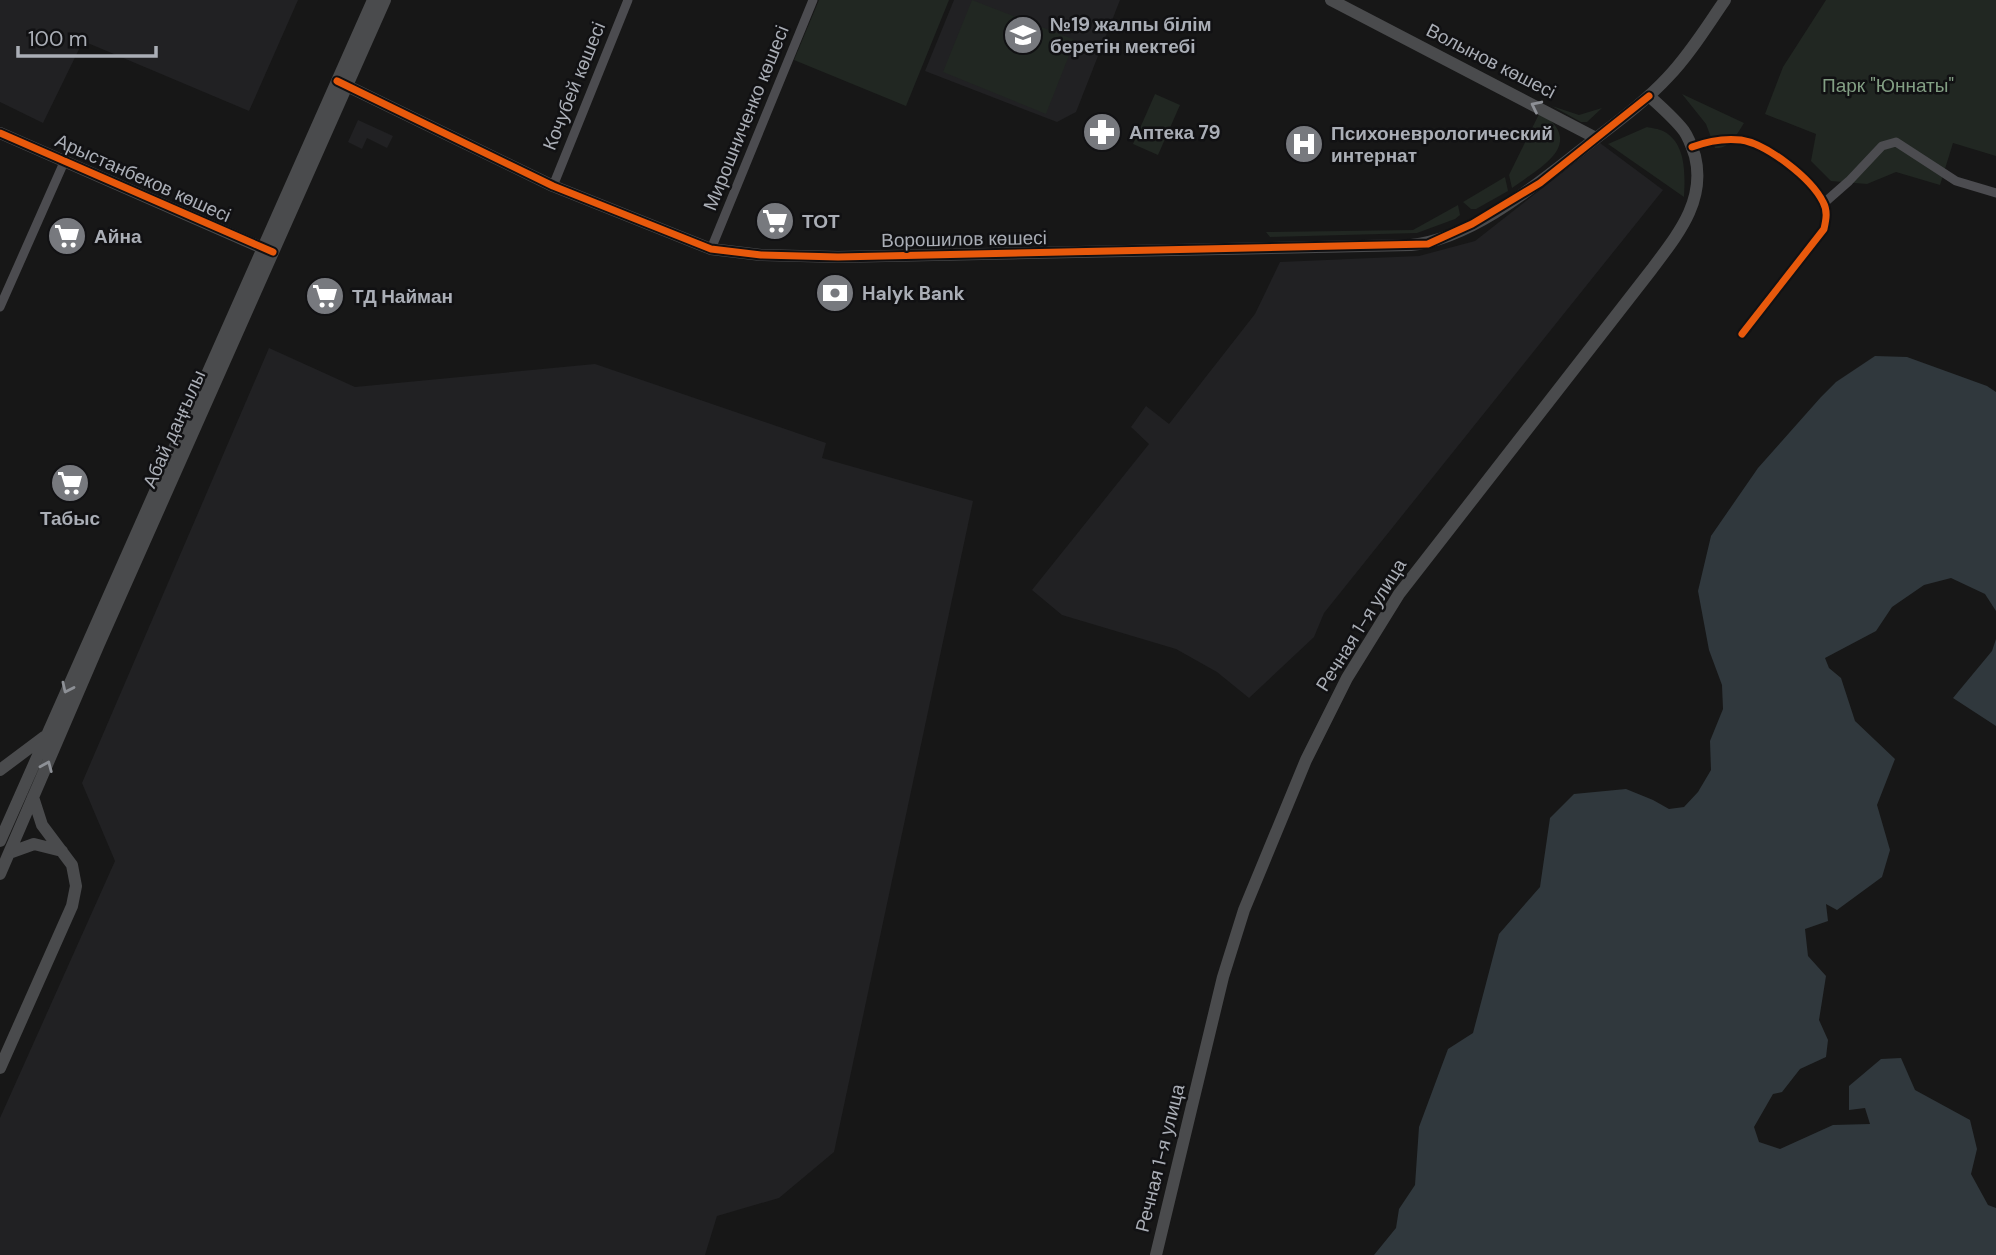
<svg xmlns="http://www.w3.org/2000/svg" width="1996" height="1255" font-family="'DM Sans',sans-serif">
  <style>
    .built { fill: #212123 }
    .green { fill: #212722 }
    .water { fill: #30383d }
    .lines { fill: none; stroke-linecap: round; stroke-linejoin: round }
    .street { stroke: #4c4c50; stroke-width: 9 }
    .secondary { stroke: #4a4b4d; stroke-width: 12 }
    .cycleway-casing { stroke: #111113; stroke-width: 11 }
    .cycleway { stroke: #e8590c; stroke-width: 7 }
    .oneway { stroke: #8d9096 }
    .labels { text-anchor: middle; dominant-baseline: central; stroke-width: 5; stroke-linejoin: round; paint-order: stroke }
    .poi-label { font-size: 19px; font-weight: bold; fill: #aaaeb6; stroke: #111113; text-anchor: start }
    .street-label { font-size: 19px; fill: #aaaeb6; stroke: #111113 }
    .park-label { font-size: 19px; fill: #839f84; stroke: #111113 }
  </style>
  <rect width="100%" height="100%" fill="#171717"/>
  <!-- built -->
  <path class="built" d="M0,0H298L249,111L83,41L43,123L0,102Z
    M954,0H1120L1076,112L1057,122L925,71Z
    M358,120L393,136L387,148L367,138L362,149L348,142Z
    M1600,143L1663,190L1324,613L1314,637L1249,698L1217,672L1176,649L1062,615L1032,590L1149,444L1131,427L1146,406L1169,424L1255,314L1280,262L1419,256L1475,241Z
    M269,348L355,387L595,364L826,443L822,458L973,501L834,1152L779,1198L717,1216L705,1255H0V1118L115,861L82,783Z"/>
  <!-- green -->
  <path class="green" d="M819,0H949L906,106L794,60Z
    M972,0L1075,40L1046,114L943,72Z
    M1826,0H1996V156L1953,143L1940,185L1896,172L1867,184L1831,181L1811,161L1816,134L1765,114L1783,67Z
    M1155,94L1180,105L1158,155L1133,144Z
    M1682,94L1744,123C1737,134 1730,149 1715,148L1706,124Z
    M1552,106L1579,115L1602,108L1587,122H1581Z
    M1540,112C1587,144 1541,167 1512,188L1509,175Z
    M1647,127C1652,128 1659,129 1663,131C1687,143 1685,176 1684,197L1608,144Z
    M1505,177L1508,191L1476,209H1471L1463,202Z
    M1458,205L1460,215L1455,219L1417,233L1270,237L1266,232L1413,230Z"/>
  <!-- water -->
  <path class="water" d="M1875,356L1907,357L1987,386L1996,392V611L1985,594L1951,578L1924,585L1892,607L1876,631L1825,658L1829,668L1841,678L1855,721L1895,759L1877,805L1890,850L1882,877L1837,910L1826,904L1828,921L1805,929L1808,956L1826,976L1819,1020L1828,1040L1826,1057L1800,1069L1782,1092L1773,1094L1754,1127L1759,1142L1780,1149L1833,1125L1870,1124L1865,1108L1849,1110V1086L1881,1059L1901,1058L1915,1090L1970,1120L1977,1149L1971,1174L1988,1205L1996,1208V1255H1374L1396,1228L1399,1209L1415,1185L1419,1127L1448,1049L1473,1033L1499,934L1540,887L1550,818L1574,794L1626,789L1653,800L1669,809L1684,807L1698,792L1711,770L1710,741L1723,709L1722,685L1709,650L1698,591L1711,536L1758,468L1821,397L1836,382Z
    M1996,639V726L1953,698L1992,651Z"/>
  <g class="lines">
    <!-- street -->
    <path class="street" d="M1692,147C1708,141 1723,138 1741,140C1767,144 1811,178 1823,202C1828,211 1826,220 1824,229L1742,334
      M553,186L628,0
      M1824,203L1849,181L1882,146L1896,142L1956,181L1996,193
      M711,249L813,0
      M0,307L65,160"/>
    <!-- secondary -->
    <path class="secondary" d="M1331,0L1596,138
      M337,81L553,186L711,249L761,255L838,257L1411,245C1473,239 1538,183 1586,146C1614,124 1644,103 1668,77C1690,54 1707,26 1725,0
      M0,133L269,251
      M0,770L44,737
      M0,841L373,0
      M9,853L34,844L62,851
      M0,874L99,644L385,0
      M0,1068L72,906L76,886L72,865L42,825L33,797
      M1156,1255L1223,977L1244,910L1306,760L1347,678L1399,594L1652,269C1678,234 1706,201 1695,156C1692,147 1689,138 1684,131C1674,118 1661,107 1649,96"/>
    <defs>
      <path id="cycleway" d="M337,81L553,186L711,249L761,255L838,257L1428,244L1472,224L1540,183L1649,96
        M0,133L273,252
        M1692,147C1708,141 1723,138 1741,140C1767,144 1811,178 1823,202C1828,211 1826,220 1824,229L1742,334"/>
    </defs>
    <!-- cycleway casing -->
    <use href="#cycleway" class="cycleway-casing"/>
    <!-- cycleway -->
    <use href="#cycleway" class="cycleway"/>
  </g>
  <!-- one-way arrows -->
  <defs><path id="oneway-chevron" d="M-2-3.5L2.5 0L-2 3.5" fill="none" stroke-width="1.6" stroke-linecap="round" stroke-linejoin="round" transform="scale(1.75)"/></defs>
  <g class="oneway">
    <use href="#oneway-chevron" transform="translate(1536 106) rotate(-154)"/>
    <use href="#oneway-chevron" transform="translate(67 688) rotate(115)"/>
    <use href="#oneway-chevron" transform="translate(47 766) rotate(-67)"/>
  </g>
  <!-- icons -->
  <defs>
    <symbol id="school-disc" viewBox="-11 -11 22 22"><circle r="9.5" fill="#77797e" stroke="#111113"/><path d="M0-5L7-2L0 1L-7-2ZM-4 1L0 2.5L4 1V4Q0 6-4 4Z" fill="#fff"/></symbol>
    <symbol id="pharmacy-disc" viewBox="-11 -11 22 22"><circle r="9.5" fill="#77797e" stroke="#111113"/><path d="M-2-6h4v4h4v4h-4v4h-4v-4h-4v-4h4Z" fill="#fff"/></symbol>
    <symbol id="hospital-disc" viewBox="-11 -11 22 22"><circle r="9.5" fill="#77797e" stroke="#111113"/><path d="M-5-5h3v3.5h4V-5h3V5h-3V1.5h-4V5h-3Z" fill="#fff"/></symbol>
    <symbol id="supermarket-disc" viewBox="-11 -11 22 22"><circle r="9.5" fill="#77797e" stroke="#111113"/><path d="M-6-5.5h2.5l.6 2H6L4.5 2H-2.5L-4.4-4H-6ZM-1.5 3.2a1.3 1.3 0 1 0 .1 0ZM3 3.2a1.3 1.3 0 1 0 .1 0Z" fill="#fff"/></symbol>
    <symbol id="bank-disc" viewBox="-11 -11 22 22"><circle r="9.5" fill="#77797e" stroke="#111113"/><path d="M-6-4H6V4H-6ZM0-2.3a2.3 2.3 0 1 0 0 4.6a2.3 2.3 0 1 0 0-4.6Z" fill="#fff"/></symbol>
  </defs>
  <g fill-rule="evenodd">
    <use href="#school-disc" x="1001" y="13" width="44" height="44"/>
    <use href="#pharmacy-disc" x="1080" y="110" width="44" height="44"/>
    <use href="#hospital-disc" x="1282" y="122" width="44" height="44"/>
    <use href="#supermarket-disc" x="753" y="199" width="44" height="44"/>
    <use href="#supermarket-disc" x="45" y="214" width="44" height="44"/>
    <use href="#bank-disc" x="813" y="271" width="44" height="44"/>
    <use href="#supermarket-disc" x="303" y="274" width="44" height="44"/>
    <use href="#supermarket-disc" x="48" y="461" width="44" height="44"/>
  </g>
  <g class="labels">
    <!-- poi labels -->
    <g class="poi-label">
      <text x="1050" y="24">№19 жалпы білім<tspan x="1050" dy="22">беретін мектебі</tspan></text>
      <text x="1129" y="132">Аптека 79</text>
      <text x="1331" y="133">Психоневрологический<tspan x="1331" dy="22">интернат</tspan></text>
      <text x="802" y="221">ТОТ</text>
      <text x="94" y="236">Айна</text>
      <text x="862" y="293">Halyk Bank</text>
      <text x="352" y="296">ТД Найман</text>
      <text x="70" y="518" text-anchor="middle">Табыс</text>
    </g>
    <!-- street labels -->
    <g class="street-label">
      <text transform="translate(1491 61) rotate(27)">Волынов көшесі</text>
      <text transform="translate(574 86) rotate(-68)">Кочубей көшесі</text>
      <text transform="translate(746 118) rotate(-68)">Мирошниченко көшесі</text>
      <text transform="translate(143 178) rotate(24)">Арыстанбеков көшесі</text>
      <text transform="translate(964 239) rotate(-1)">Ворошилов көшесі</text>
      <text transform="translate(174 429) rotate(-66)">Абай даңғылы</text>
      <text transform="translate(1361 625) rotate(-58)">Речная 1-я улица</text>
      <text transform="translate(1160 1158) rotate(-76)">Речная 1-я улица</text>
    </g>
    <!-- park labels -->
    <g class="park-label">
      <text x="1888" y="85">Парк "Юннаты"</text>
    </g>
  </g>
  <!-- scale -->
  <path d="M18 46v10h138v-10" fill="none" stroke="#aaaeb6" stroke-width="3.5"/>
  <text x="28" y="46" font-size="21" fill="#aaaeb6" stroke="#111113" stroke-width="5" paint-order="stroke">100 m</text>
</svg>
